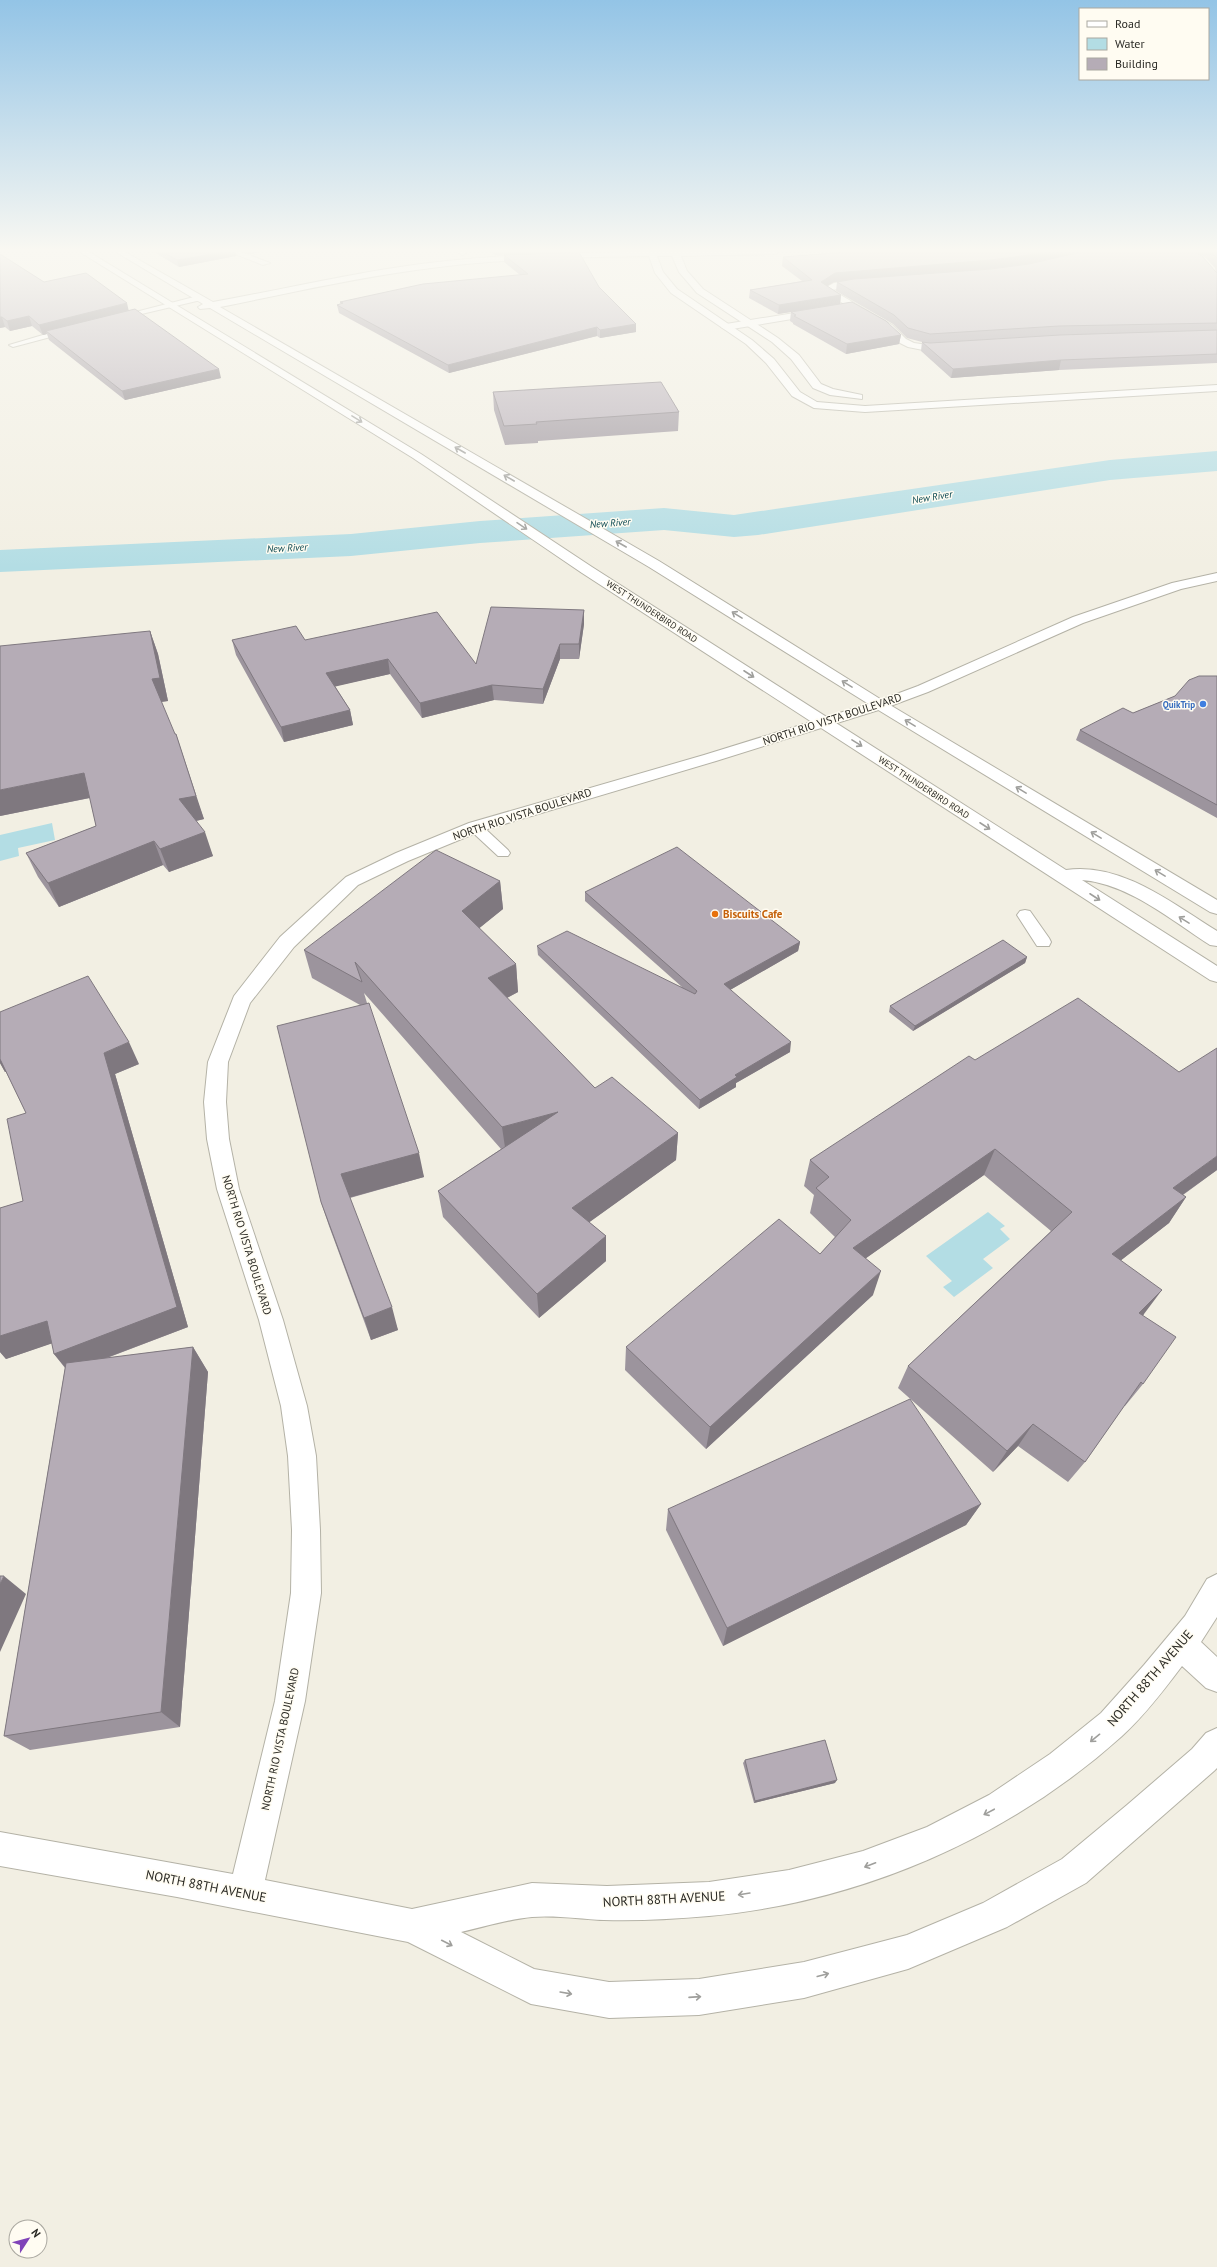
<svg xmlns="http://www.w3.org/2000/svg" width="1217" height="2267" font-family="'PT Sans',sans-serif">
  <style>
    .water { fill: #b3dde4 }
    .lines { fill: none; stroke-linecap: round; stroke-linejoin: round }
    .river { fill: #b3dde4; fill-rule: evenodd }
    .lane-casing { stroke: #b4b2a6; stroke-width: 2 }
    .street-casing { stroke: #b4b2a6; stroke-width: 2 }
    .secondary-casing { stroke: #b4b2a6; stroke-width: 2 }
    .lane { fill: #fff; fill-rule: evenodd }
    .street { fill: #fff; fill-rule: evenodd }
    .secondary { fill: #fff; fill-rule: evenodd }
    .wall { fill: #9c949d; fill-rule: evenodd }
    .shaded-wall { fill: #7f787f }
    .building { fill: #b5acb6; stroke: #7f787f }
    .oneway { stroke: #9f9f9c }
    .shop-dot { fill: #3f7fe0; stroke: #fffcf2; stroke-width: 1.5 }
    .food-dot { fill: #e8710a; stroke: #fffcf2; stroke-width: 1.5 }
    .labels { text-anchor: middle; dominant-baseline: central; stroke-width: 3; stroke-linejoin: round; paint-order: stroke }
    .far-street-label { font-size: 9px; fill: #2a2924; stroke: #fffcf2 }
    .far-shop-label { font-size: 9px; font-weight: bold; fill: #366cbe; stroke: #fffcf2; text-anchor: end }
    .far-water-label { font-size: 10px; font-style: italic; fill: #0a4850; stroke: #fffcf2 }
    .street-label { font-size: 11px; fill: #2a2924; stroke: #fffcf2 }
    .food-label { font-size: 11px; font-weight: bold; fill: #c56008; stroke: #fffcf2; text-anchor: start }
    .near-street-label { font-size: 13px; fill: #2a2924; stroke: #fffcf2 }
  </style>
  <rect width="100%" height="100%" fill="#f2efe3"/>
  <!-- water -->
  <path class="water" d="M52,823L55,840L18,848L19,856L0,861V835Z
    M988,1212L1005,1226L1000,1229L1010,1239L983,1259L993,1268L954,1297L943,1287L952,1281L926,1256Z"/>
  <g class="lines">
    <!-- river -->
    <path class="river" d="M1217,451V471L1110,480L758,535L734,537L664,530L480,543L351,556L0,572V550L351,534L480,521L664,508L734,515L1110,460Z"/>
    <defs>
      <path id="lane" d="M198,296L202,298L201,300L116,320L112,318Z
        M70,327H73V331L13,347L9,345Z
        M475,823L480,824L508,850L510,853L508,856H498L470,830L468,827Z
        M1025,910L1030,911L1049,938L1051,942L1049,946H1037L1017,915L1020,911Z"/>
      <path id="street" d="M230,252H241L270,263L263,265Z
        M457,252H465L466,253L462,255Z
        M866,279L869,280V284L832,290L892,325L906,339L914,343L928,345L951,343L954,344V348L928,351L908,347L900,343L886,329L821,290L834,283Z
        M819,309L822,310V314L726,330L721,327L726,324Z
        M1217,573V581L1181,589L1083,623L928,692L885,708L716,761L481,831L408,861L358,885L294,947L250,1003L228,1062L226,1102L229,1139L239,1189L283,1320L307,1406L316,1456L320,1530L321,1593L305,1701L265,1880L412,1909L532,1883L607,1886L709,1882L789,1870L863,1851L927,1827L989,1795L1050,1754L1101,1713L1144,1665L1185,1616L1207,1579L1217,1574V1617L1201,1642L1217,1657V1692L1206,1688L1182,1666C1164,1690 1144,1716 1122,1736C1009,1838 860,1902 709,1916C675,1919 638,1921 604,1920C581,1919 555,1915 532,1917C509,1919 484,1927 461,1932L534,1969L609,1982L699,1979L804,1962L907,1935L983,1903L1062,1859L1127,1805L1192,1749L1206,1733L1217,1728V1768L1214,1771L1086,1883L1007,1927L908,1969L804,1998L699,2015L609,2018L531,2004L408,1942L177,1897L0,1866V1832L233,1874L275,1701L291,1593L292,1530L288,1456L281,1406L259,1320L217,1189L207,1139L204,1102L208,1062L234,996L280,937L346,877L396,853L469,823L704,755L875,702L918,686L1073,617L1172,583Z"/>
      <path id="secondary" d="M80,252H89L421,454L592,567L1066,870C1122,862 1173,904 1217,931V946L1210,945C1171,920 1129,884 1082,880L1217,966V982L1210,980L582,573L413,458Z
        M116,252H125L213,302C291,288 368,269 447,261C557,249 668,252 779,252L775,254L681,256L687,271L703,289L778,338L799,355L821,384L833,389L862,395V399L830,395L813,388L791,359L772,342L697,293L679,272L672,256H657L663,272L677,289L752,340L774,359L800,392L817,402L865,406L1217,385V391L865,412L814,408L792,396L766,363L746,344L671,293L655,273L649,256C572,257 493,259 416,270C350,279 285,294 220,307L659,561L885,702L1217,900V914L1210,912L875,708L649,567L210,308L200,309L198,307L203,304Z"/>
    </defs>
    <!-- lane casing -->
    <use href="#lane" class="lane-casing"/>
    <!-- street casing -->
    <use href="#street" class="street-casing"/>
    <!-- secondary casing -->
    <use href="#secondary" class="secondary-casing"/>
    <!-- lane -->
    <use href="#lane" class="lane"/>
    <!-- street -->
    <use href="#street" class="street"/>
    <!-- secondary -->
    <use href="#secondary" class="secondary"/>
  </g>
  <!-- wall -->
  <path class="wall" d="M154,252H236V256L179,267Z
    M244,252H261L250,254Z
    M491,252H568L495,255Z
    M846,252H1217V363L1059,370L951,378L921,351L922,342L907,338L893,324L836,291L837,282L844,281L834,282L827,286L841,295L840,304L901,335L899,344L846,354L793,324V323L790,321L791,312L778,314L749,298L750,290L802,281L782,266L783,257ZM1202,256L1206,258L1215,268L1216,272ZM1052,258L1029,264L991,269L949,272L989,269L1027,264Z
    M0,254L44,282L129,310L221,378L125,400L49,340L47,334L43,335L32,326L10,331L5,327L0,328Z
    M504,255L599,287L636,324V332L600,338L597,336L449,373L339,313L337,305L341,304L340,302L520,275L504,262Z
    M493,392L679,412L678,431L538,441V443L505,445L494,410Z
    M584,610V624L579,659H560L543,704L494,700L422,718L390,674L335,686L350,710L353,725L284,742L236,655L232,640H305L476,664Z
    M150,631L158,654L168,701L161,702L204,819L196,821L213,856L169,872L163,865L59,907L38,877L26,853L96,826L90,798L0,816Z
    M1217,676V818L1076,740L1080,730L1133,713L1175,696Z
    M500,881L503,909L479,928L516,964L518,992L507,998L595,1088L678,1133L676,1160L589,1222L606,1236V1261L539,1318L443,1217L438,1191L501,1149L364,993L367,1003L424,1177L350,1198L398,1330L371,1340L329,1226L321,1202L360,1005L312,978L304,950Z
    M585,892L800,942L798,951L730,990L790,1052L736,1083V1087L699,1109L538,955L537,946L682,987L585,901Z
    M1027,957L1025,963L913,1031L889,1012L890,1006Z
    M975,1060L1217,1170L1183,1195L1186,1197L1169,1223L1121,1260L1144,1314L1143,1316V1384L1125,1406H1124L1085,1462L1068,1482L1018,1446L993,1472L898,1388L908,1366L1051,1231L984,1175L866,1258L873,1295L706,1449L625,1370L626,1347L820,1254L835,1237L810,1213L814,1195L804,1186L810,1160Z
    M0,1063L139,1064L115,1074L188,1327L107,1358L193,1347L208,1372L180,1727L30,1750L4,1736L65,1368L54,1354L52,1343L6,1359L0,1352V1208L23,1201L26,1113L6,1072H5Z
    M981,1504L966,1525L723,1646L666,1530L668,1509Z
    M745,1760L835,1783L754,1803L743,1763Z"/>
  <!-- shaded-wall -->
  <path class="shaded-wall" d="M225,252H236V256L179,267L177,260Z
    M249,252H261L250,254Z
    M1046,252H1086L1027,264L989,269L834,282L820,290L821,282L835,273Z
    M841,295L840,304L778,314L779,305Z
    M127,303L129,312L46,331L47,334L43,335L39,325Z
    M29,316L32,326L10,331L7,321Z
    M0,317H2L5,327L0,328Z
    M636,324V332L600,338V330Z
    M597,327V336L449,373L448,365Z
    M901,335L899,344L846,354L847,344Z
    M1061,360L1059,370L951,378L953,369Z
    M219,369L221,378L125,400L122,391Z
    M584,610V624L579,659V644Z
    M150,631L158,654L168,701L160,702L152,679Z
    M560,644V659L543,704V689Z
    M388,659L390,674L329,688L326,673Z
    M492,685L494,700L422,718L420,703Z
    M350,710L353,725L284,742L281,727Z
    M176,734L204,819L187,823L179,799Z
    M84,773L94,797L0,816V790Z
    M205,832L213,856L169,872L160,849Z
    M154,841L163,865L59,907L48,883Z
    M500,881L503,909L466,939L462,911Z
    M800,942L798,951L723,994L724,984Z
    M1027,957L1025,963L913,1031L915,1026Z
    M516,964L518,992L491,1006L488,978Z
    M129,1042L139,1064L115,1074L188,1327L69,1372L54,1354L104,1053Z
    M791,1042L790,1052L736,1083V1087L699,1109L700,1100L735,1075Z
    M0,1057L8,1071L5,1072L0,1063Z
    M558,1112L506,1154L502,1127Z
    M678,1133L676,1160L573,1234L572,1208Z
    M995,1149L984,1175L845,1273L853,1248Z
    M419,1153L424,1177L348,1198L341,1174Z
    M1217,1156V1170L1157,1213L1173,1188Z
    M1186,1197L1169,1223L1097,1279L1112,1254Z
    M606,1236V1261L539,1318L537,1294Z
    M881,1271L873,1295L706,1449L710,1427Z
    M1162,1290L1144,1314L1123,1337L1139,1313Z
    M392,1307L398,1330L371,1340L364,1318Z
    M47,1321L62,1340L6,1359L0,1352V1336Z
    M193,1347L208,1372L180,1727L161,1712Z
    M1033,1424L1018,1446L993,1472L1007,1451Z
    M981,1504L966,1525L723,1646L727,1628Z
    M4,1576L26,1594L0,1652V1584Z
    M837,1780L835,1783L754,1803L755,1801Z"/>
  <!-- building -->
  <path class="building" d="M163,252H225L177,260Z
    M579,252L599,287L636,324L600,330L597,327L448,365L337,305L343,303L340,302L423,284L528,274L504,255Z
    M846,252H1046L1029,255L991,260L835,273L821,282L841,295L779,305L750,290L812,280L783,257Z
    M1081,252H1195L1202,256L1216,272L1217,273V323L1059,326L930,334L908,328L894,315L837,282L854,279L991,269L1029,264Z
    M1211,252H1217V258Z
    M0,254L44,282L86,273L127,303L39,325L29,316L7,321L2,317H0Z
    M852,302L886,321L901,335L847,344L794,316L796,315L791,312Z
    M135,309L219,369L122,391L46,331Z
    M1217,330V354L1061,360L953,369L922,342L930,343L1060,335Z
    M661,382L679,412L536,422L537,424L504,426L493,392L558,388Z
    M491,607L584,610L579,644H560L543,689L492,685L420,703L388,659L326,673L350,710L281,727L232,640L296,626L305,640L437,612L476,664Z
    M150,631L160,678L152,679L175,734H176L196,796L179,799L205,832L160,849L154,841L48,883L26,853L96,826L84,773L0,790V646Z
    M1199,676H1217V805L1080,730L1123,708L1133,713L1175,696L1189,680Z
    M677,847L800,942L724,984L791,1042L735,1075L737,1077L700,1100L537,946L567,931L695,994L697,991L585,892Z
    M436,850L500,881L462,911L516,964L488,978L595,1088L612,1077L678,1133L572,1208L606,1236L537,1294L438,1191L558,1112L502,1127L355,962L362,982L304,950Z
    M1003,940L1027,957L915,1026L890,1006Z
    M88,976L129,1042L104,1053L177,1307L54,1354L47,1321L0,1336V1208L23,1201L7,1119L26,1113L0,1059V1012Z
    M1078,998L1179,1072L1217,1048V1156L1173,1188L1186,1197L1112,1254L1162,1290L1139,1313L1176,1337L1143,1384L1141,1382L1085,1462L1033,1424L1007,1451L908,1366L1072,1212L995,1149L853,1248L881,1271L710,1427L626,1347L779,1219L820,1254L851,1220L816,1188L829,1177L810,1160L969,1056L975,1060Z
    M369,1003L419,1153L341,1174L392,1307L364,1318L321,1202L277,1026Z
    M193,1347L161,1712L4,1736L66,1363Z
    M910,1399L981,1504L727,1628L668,1509Z
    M0,1576H4L0,1584Z
    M825,1740L837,1780L755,1801L745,1760Z"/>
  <!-- one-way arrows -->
  <defs><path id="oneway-shaft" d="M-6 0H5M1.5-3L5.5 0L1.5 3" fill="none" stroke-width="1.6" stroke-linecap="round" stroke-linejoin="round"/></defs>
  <g class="oneway">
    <use href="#oneway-shaft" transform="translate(357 419) rotate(32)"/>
    <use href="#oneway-shaft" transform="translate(460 450) rotate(-150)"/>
    <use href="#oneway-shaft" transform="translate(509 478) rotate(-150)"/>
    <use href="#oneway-shaft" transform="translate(522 526) rotate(34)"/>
    <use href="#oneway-shaft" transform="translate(621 544) rotate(-150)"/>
    <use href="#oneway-shaft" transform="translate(737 615) rotate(-148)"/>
    <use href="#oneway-shaft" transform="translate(749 674) rotate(33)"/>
    <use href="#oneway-shaft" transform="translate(847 684) rotate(-148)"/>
    <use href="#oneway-shaft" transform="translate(910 723) rotate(-149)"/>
    <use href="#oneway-shaft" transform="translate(857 743) rotate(32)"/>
    <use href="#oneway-shaft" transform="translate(1021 790) rotate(-149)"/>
    <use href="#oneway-shaft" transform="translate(985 826) rotate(33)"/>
    <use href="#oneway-shaft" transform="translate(1096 835) rotate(-149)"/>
    <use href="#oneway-shaft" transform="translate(1160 873) rotate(-149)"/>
    <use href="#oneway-shaft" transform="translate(1095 897) rotate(33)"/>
    <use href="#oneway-shaft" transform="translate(1184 920) rotate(-148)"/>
    <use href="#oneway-shaft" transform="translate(1095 1738) rotate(141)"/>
    <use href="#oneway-shaft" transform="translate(989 1812) rotate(152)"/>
    <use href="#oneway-shaft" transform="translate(870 1865) rotate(159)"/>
    <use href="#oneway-shaft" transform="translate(744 1894) rotate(171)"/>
    <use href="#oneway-shaft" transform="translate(447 1943) rotate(27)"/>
    <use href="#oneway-shaft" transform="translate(823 1975) rotate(-15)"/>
    <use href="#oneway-shaft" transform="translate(566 1993) rotate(10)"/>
    <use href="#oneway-shaft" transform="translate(695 1997) rotate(-4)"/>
  </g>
  <!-- sky -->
  <linearGradient id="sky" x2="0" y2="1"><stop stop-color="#93c4e6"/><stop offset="0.44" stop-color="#f9f8f2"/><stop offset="1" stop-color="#f9f8f2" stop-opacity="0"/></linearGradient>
  <rect width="1217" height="569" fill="url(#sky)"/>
  <!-- markers -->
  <circle class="shop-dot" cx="1203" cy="704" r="4"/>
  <circle class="food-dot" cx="715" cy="914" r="4"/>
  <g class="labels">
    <!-- far-street labels -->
    <g class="far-street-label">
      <text transform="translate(652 611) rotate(33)">WEST THUNDERBIRD ROAD</text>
      <text transform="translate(924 787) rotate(33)">WEST THUNDERBIRD ROAD</text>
    </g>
    <!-- far-shop labels -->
    <g class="far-shop-label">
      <text x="1195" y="704">QuikTrip</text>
    </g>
    <!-- far-water labels -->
    <g class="far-water-label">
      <text transform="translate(932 497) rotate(-9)">New River</text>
      <text transform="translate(610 523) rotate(-4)">New River</text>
      <text transform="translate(287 548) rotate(-3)">New River</text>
    </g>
    <!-- street labels -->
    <g class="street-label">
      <text transform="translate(832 719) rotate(-18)">NORTH RIO VISTA BOULEVARD</text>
      <text transform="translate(522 814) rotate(-18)">NORTH RIO VISTA BOULEVARD</text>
      <text transform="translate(247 1245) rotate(73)">NORTH RIO VISTA BOULEVARD</text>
      <text transform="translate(280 1739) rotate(-78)">NORTH RIO VISTA BOULEVARD</text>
    </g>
    <!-- food labels -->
    <g class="food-label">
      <text x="723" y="914">Biscuits Cafe</text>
    </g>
    <!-- near-street labels -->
    <g class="near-street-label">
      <text transform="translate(1150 1678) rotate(-49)">NORTH 88TH AVENUE</text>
      <text transform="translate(206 1886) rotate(11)">NORTH 88TH AVENUE</text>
      <text transform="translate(664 1899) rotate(-3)">NORTH 88TH AVENUE</text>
    </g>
  </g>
  <!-- legend -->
  <rect x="1079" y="8" width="130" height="72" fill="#fffcf2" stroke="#aaa8a0"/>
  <rect x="1087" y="21" width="20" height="6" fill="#ffffff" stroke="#aaa8a0"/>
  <text x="1115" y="28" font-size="12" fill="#2a2924">Road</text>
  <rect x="1087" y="38" width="20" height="12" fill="#b3dde4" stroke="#aaa8a0"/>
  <text x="1115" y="48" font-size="12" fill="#2a2924">Water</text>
  <rect x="1087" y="58" width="20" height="12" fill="#b5acb6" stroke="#aaa8a0"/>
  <text x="1115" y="68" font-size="12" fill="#2a2924">Building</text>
  <!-- north arrow -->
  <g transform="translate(28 2239) rotate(54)"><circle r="19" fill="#fffcf2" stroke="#aaa8a0"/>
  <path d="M0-3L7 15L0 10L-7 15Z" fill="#8043b8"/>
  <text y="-6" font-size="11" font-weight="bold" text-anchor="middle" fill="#2a2924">N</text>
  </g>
</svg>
